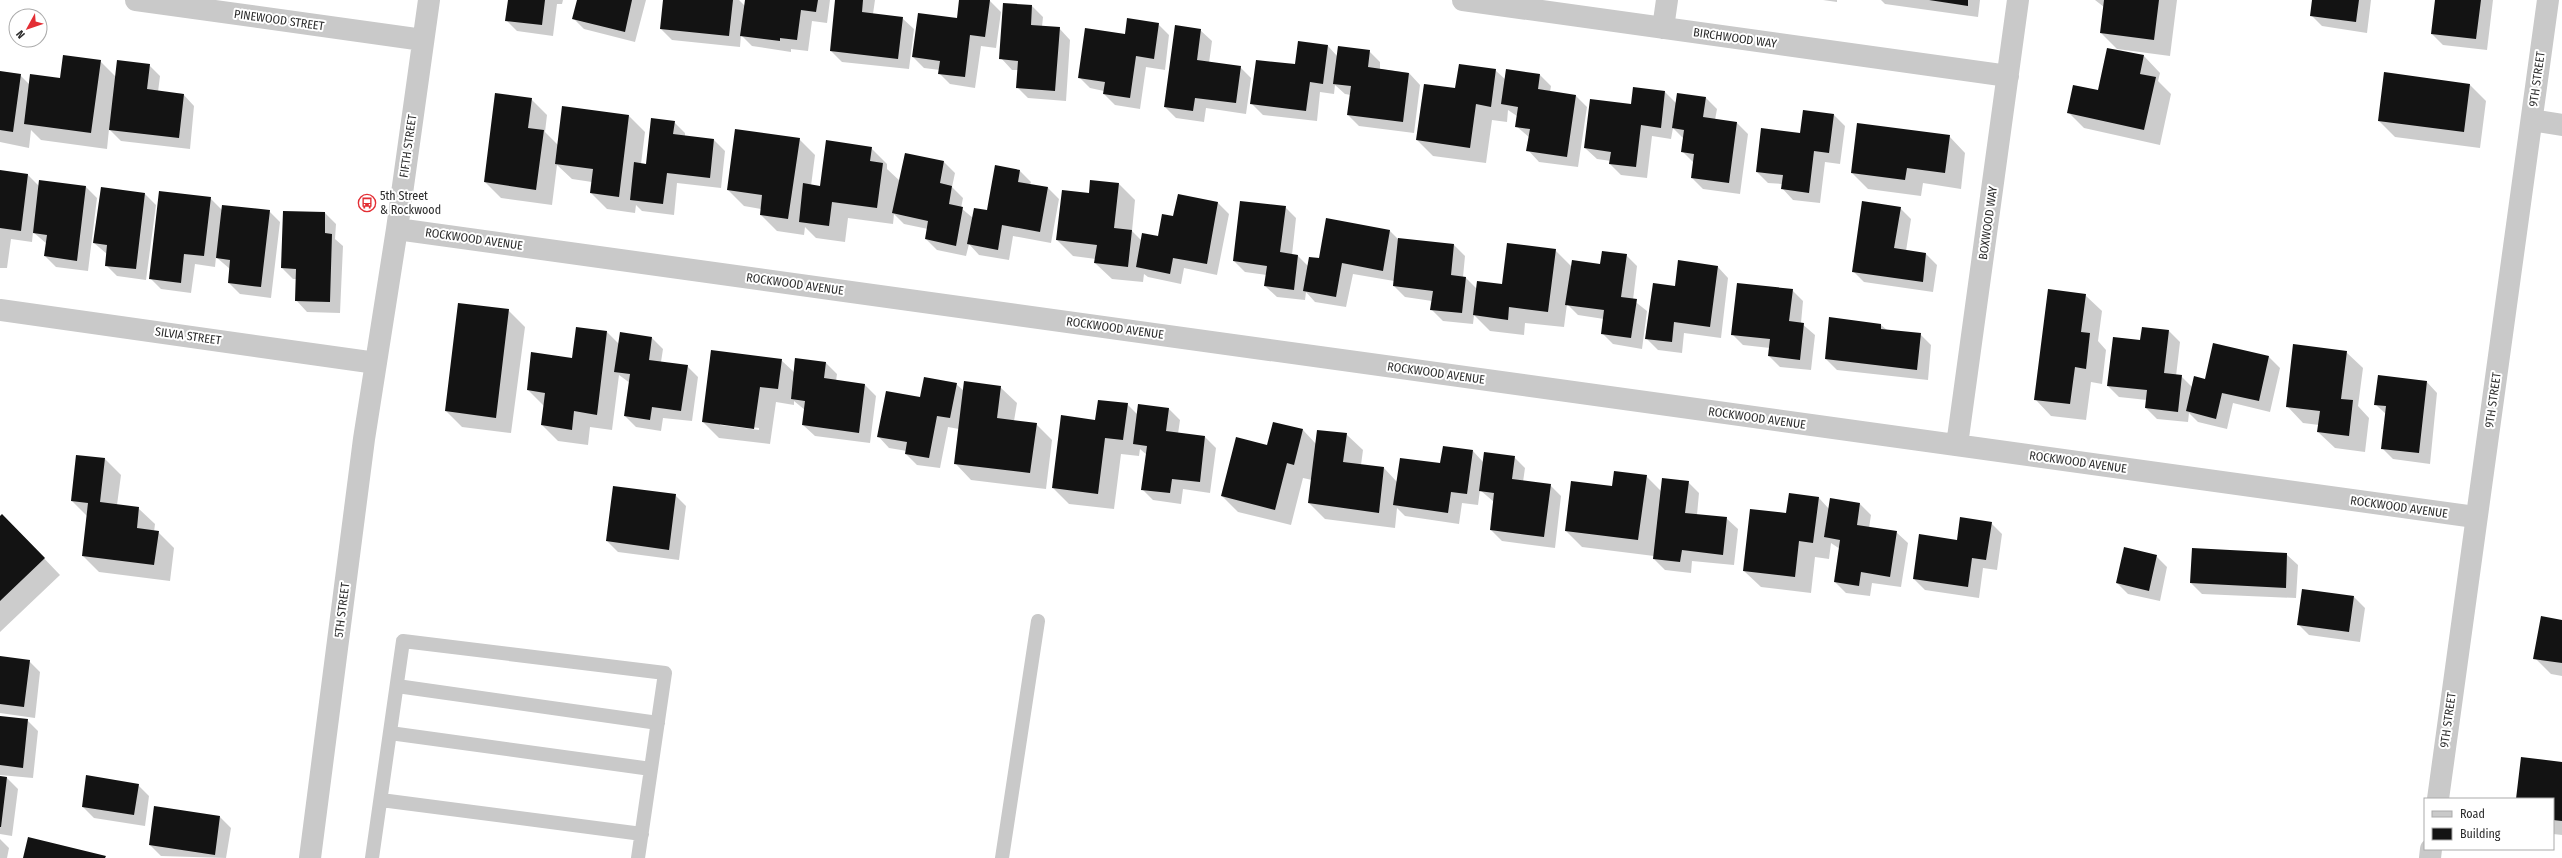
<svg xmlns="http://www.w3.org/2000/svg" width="2562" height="858" font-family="'Fira Sans Condensed',sans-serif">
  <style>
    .shadow { fill: #0003; fill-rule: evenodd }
    .building { fill: #131313 }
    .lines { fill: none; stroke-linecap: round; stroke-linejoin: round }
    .service { stroke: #c9c9c9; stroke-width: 14 }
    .minor { stroke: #c9c9c9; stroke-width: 22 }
    .labels { text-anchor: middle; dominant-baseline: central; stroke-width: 4; stroke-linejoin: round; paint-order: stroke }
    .street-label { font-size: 12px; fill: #2c2c2c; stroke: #fff }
    .poi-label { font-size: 12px; fill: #2c2c2c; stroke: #fff; text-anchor: start }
  </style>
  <rect width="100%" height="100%" fill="#fff"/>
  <!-- shadow -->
  <path class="shadow" d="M509,0H563L562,4H557L553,36L517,31L506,20Z
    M578,0H646L635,42L584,29L573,18Z
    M664,0H739L745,6L746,0H830L827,23L812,21L808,51L791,49V52L752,46L741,35L740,47L672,40L661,29Z
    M836,0H875L873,14L902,18L914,29L909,69L842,62L831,51Z
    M960,0L990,1L1001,12L996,48L981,46L975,88L950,84L939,73L940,70L924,68L913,57L958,19Z
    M1823,0H1837V2Z
    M1881,0H1980L1978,17L1885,4Z
    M2095,0H2177L2170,56L2117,49L2101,33L2104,7Z
    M2313,0H2371L2367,33L2322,26L2311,15Z
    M2436,0H2493L2487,50L2443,45L2432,34Z
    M1032,6L1043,17L1042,27L1059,28L1070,40L1066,101L1028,98L1017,87L1018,70H1012L1001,58Z
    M1158,24L1169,35L1165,70L1146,67L1140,109L1115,105L1104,94V91L1090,88L1079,77L1126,35Z
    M1200,30L1212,41L1209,63L1240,67L1251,78L1246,114L1206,108L1204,122L1176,118L1165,107Z
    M1328,46L1337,56L1369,51L1380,62V69L1409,73L1420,85L1414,133L1359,126L1348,115L1351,95L1345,94L1335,85L1334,94L1320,92L1317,121L1263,115L1252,104L1296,66Z
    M2144,56L2160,73L2158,81L2171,94L2160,145L2084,128L2068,112Z
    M100,61L116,77L149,65L160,76L158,92L183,94L194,106L190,149L121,141L109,129L107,149L41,140L31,130L29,148L0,142V72L20,75L30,85L61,79Z
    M1495,70L1506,80L1540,75L1551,86L1550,92L1576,96L1587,107L1578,167L1539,162L1528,150L1530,138L1516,126L1517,116L1508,110L1507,122L1492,120L1486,163L1433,156L1417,140L1456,89Z
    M2470,85L2486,101L2480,148L2395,137L2379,121Z
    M1665,92L1676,103L1706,98L1717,109L1715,120L1737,123L1748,134L1740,194L1703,189L1692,178L1694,163L1683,152L1684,139L1673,128L1671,139L1652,136L1647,178L1621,175L1610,164L1611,161L1597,159L1585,148L1632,105Z
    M531,99L547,115L545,132L558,145L629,116L645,132L641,164L647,165L674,122L685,133V137L714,140L725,151L721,188L677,183L674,215L642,211L636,205L635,213L607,209L591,193L592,182L572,179L557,165L552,205L501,198L485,182Z
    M1834,115L1845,126L1840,164L1825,162L1820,203L1793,200L1782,188L1783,184L1768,183L1757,172L1801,134Z
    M1949,136L1965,153L1961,189L1923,183L1921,196L1868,189L1852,173Z
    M799,139L815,155L811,186L821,187L871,148L887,164V169L900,181L905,154L944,162L955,173L952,187L963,198L961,208L973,218L988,211L1020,171L1031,182L1030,185L1048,188L1059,199L1051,243L1013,236L1009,260L979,255L969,244L966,256L937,250L926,239L928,229L904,224L894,214L893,224L848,218L845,242L816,238L805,227L804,235L777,231L761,215V209L744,206L728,190Z
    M0,171L28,175L39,186L86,187L97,198L88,271L56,267L45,256L47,244L33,232L32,242L11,239L7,268H0Z
    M1091,181L1119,184L1135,200L1132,231L1142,241L1158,238L1174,217L1178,195L1218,203L1229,214L1217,275L1184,268L1181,284L1148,277L1144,274L1143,282L1112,279L1095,263L1096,259L1073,256L1057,240L1089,194Z
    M145,194L156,205L146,280L117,276L106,265L107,254L94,243Z
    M210,198L222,210L269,211L280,222L271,298L240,294L229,283L230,269L216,257L215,267L195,264L191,293L161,289L150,278Z
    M1285,207L1296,218L1292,255L1298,256L1309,267L1320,260L1390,231L1399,240L1454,245L1465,256L1463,277L1466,278L1477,289L1502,285L1555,250L1572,267L1601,265L1626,255L1637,266L1633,300L1647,311L1642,349L1613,344L1602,333L1604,319L1578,315L1567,304L1564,327L1525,323L1524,335L1490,331L1474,315L1473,324L1443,321L1431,309L1432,301L1405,297L1394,286V281L1353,274L1346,307L1315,302L1306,292L1305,300L1277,297L1265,286L1267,275L1245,272L1234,261Z
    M1900,208L1911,219L1906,251L1926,254L1937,265L1933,292L1864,282L1853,271Z
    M325,213L336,224L335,239L343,246L340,313L307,312L296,300L297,279H293L282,268Z
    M1717,266L1728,278L1721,338L1684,333L1682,353L1658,350L1647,339L1676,287Z
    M1792,290L1803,301L1801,323L1815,335L1811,370L1780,367L1769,356L1770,348L1743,345L1732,334Z
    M2085,295L2102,311L2098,341L2106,350L2102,384L2091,382L2086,420L2051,416L2035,399Z
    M508,310L525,327L511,433L462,427L446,411Z
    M1881,325L1887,330L1920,334L1931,345L1928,380L1837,370L1826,359Z
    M2169,331L2180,342L2176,376H2181L2192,387L2206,380L2269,357L2280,368L2270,412L2233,403L2227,429L2198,422L2189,413L2188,422L2157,419L2146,408L2147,400L2119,397L2108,386L2141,341Z
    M607,332L619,344L652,338L663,349L661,362L687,366L698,377L692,421L663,418L661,431L636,427L625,416L630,383L619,375L612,430L590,427L588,445L558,441L542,425L544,406L528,390L573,359Z
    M2346,352L2363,368L2358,406L2369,418L2365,452L2335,448L2318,432L2319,425L2303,423L2287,406Z
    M781,360L795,373L826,363L837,374L836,381L865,385L876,396L870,443L815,436L803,425L805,410L794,401V405L776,402L770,444L719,438L703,422ZM720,423L759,428V430L720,425Z
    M2426,381L2437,393L2430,464L2393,459L2382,448L2386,414L2375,404Z
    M956,384L964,391L1000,387L1017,403L1014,421L1036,424L1052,440L1046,489L971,480L955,463L959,429L948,427L940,468L917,465L906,454L907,451L889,448L878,436L921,398Z
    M1127,404L1138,415L1169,409L1180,420L1178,434L1205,437L1216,448L1210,493L1183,489L1181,504L1153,500L1142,489L1147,455L1140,449L1139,456L1121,454L1114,509L1069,504L1053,488L1096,421Z
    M1273,423L1303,430L1316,444L1346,434L1363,450L1361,465L1384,468L1397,482L1473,451L1483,462L1514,457L1525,468L1523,482L1550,485L1561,496L1555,548L1502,541L1491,530L1494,502L1480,490L1478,505L1462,503L1459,524L1405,516L1397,508L1395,528L1325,519L1309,503L1312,480L1303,478L1291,525L1238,512L1222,496L1268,446Z
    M105,459L121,475L117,505L138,508L155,524L154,532H158L174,548L170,581L99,572L83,556L87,516L72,501Z
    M1646,476L1661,491L1688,482L1699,493L1697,515L1726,518L1738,529L1734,565L1692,561L1691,573L1665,570L1654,559V556L1582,547L1566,531L1613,487Z
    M675,495L686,506L679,560L618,552L607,541Z
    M1819,498L1829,509L1860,504L1871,515L1869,528L1896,532L1908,543L1901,587L1872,583L1870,596L1846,593L1835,582L1840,549L1831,543L1829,559L1815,557L1811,593L1761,587L1744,571L1787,514Z
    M0,517L18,531L60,575L0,632Z
    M1991,523L2002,534L1997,570L1983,568L1979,598L1925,590L1914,579L1958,541Z
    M2286,554L2298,565L2296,598L2202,594L2191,583Z
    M2156,556L2167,567L2160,601L2128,594L2117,583Z
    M2354,597L2365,608L2360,642L2309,635L2298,624Z
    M2562,621V676L2551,674L2535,658Z
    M0,657L29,661L40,672L35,718L0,713Z
    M0,717L27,720L38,731L33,778L0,775Z
    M2562,763V835L2553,834V799H2517Z
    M0,777L7,778L18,789L12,836L0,834Z
    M138,785L149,796L145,826L94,818L83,807Z
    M220,817L231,828L226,858L161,856L150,845Z
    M0,839L9,848L7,858H0Z"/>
  <!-- building -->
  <path class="building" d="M508,0H545L542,25L505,21Z
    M577,0H632L625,32L572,19Z
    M663,0H733L729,36L660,29Z
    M745,0H818L816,12L801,10L797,40L780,38V41L740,36Z
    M835,0H863L862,12L903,17L898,59L830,51Z
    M959,0H990L985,37L970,35L965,77L938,74L940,61L912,57L918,13L957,18Z
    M1929,0H1968V6Z
    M2104,0H2159L2154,40L2100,33Z
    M2312,0H2359L2356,22L2310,16Z
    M2435,0H2481L2476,39L2431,34Z
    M1003,3L1032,5L1031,25L1060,27L1055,91L1016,88L1018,61L999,59Z
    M1127,18L1159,23L1154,59L1136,56L1130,98L1103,94L1105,82L1078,78L1085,28L1125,34Z
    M1175,25L1201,29L1197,60L1241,66L1236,103L1195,98L1193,111L1164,107Z
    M1298,41L1328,45L1323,84L1310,82L1306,111L1250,104L1256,60L1295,64Z
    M1338,46L1370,50L1368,67L1409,73L1403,122L1347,115L1351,86L1333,84Z
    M2107,48L2144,55L2140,74L2156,77L2144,130L2067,113L2073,85L2098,90Z
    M63,55L101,60L91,133L24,124L30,74L60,78Z
    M117,60L150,64L147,89L184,94L179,138L109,130Z
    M1459,64L1496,69L1491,107L1476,104L1470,148L1416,140L1424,84L1455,88Z
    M1506,69L1540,74L1538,89L1576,95L1567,157L1526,151L1530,129L1515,127L1518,107L1501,104Z
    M0,71L21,74L13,132L0,130Z
    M2384,72L2470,84L2464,132L2378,121Z
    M1633,87L1665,91L1661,128L1641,125L1636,167L1609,164L1611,152L1584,148L1590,99L1631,104Z
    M495,93L532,98L528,128L544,130L536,190L484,182Z
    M1677,93L1706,97L1703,117L1737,122L1729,183L1691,178L1694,154L1681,152L1684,130L1672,128Z
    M562,106L629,115L619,197L590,193L593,169L555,164Z
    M1803,110L1834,114L1829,153L1814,151L1809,193L1781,189L1783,175L1756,172L1761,128L1800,133Z
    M651,118L675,121L673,134L714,139L710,178L667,173L663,204L630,200L634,162L646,164Z
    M1857,123L1950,135L1945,173L1907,168L1905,180L1851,173Z
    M735,129L800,138L788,219L760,215L762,195L727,190Z
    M826,140L872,147L870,161L883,163L877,208L832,202L829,226L799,222L803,183L820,186Z
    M905,153L944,161L940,183L952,186L949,204L963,207L956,246L925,239L928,221L892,213Z
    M995,165L1020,170L1018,182L1048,187L1040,232L1002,225L998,250L967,244L974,208L987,210Z
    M0,170L28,174L21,231L0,228Z
    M39,180L86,186L77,261L44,256L47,235L33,233Z
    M1090,180L1119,183L1114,228L1132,230L1128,267L1094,263L1097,245L1056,240L1062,190L1089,193Z
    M101,187L145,193L136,269L105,266L107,245L93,243Z
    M159,191L211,197L204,256L184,254L181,283L149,279Z
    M1178,194L1218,202L1207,264L1173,258L1170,274L1136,267L1142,233L1158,236L1162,214L1173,216Z
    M1240,201L1286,206L1280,252L1298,255L1294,290L1264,286L1267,266L1233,261Z
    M1862,201L1901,207L1894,248L1926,253L1923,282L1852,272Z
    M222,205L270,210L261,287L228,283L230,260L216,258Z
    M283,211L325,212V233L332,234L330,302L295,301L296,269L281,268Z
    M1326,218L1390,230L1383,271L1342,263L1336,297L1303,291L1309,257L1319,258Z
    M1398,238L1454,244L1451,275L1466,277L1462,313L1430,310L1433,291L1393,286Z
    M1507,243L1556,249L1548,312L1509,307L1508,320L1473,315L1477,281L1502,284Z
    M1602,251L1627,254L1621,297L1637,299L1631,338L1601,334L1604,310L1565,305L1572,260L1600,264Z
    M1678,260L1718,266L1710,327L1674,322L1672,342L1645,339L1653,283L1675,286Z
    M1737,283L1793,289L1789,321L1804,323L1800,360L1768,356L1770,339L1731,335Z
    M2048,289L2086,294L2081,332L2090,333L2086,369L2075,367L2070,404L2034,400Z
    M458,303L509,309L496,418L445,411Z
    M1829,317L1881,324V329L1921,333L1917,370L1825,359Z
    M576,327L607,331L597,415L574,411L572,430L541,425L545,393L527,390L531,352L572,358Z
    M2142,327L2169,330L2164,373L2182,375L2178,412L2145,408L2147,390L2107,386L2113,337L2140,340Z
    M620,332L652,337L649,360L688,365L681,411L652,407L650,420L624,416L630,374L614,372Z
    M2213,343L2269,356L2259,401L2222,393L2216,419L2186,411L2194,376L2205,379Z
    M2293,344L2347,351L2341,399L2353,400L2349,436L2317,432L2320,411L2286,407Z
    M711,350L782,359L778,389L760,387L754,429L702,422Z
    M795,358L826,362L824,378L865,384L859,433L802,425L805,401L791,399Z
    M2378,375L2427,381L2419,453L2381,449L2386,406L2374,405Z
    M924,377L957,383L950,418L937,416L929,458L905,454L907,442L877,437L886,391L920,397Z
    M964,381L1001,386L997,418L1037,423L1030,473L954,464Z
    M1098,400L1128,403L1123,440L1105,438L1098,494L1052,488L1061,415L1095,420Z
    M1138,404L1169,408L1166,431L1205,436L1200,482L1172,479L1170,493L1141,490L1147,446L1133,444Z
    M1273,422L1303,429L1294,465L1287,463L1275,510L1221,496L1236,437L1267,445Z
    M1317,430L1347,433L1343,462L1384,467L1379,513L1308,503Z
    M1443,446L1473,450L1467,494L1451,492L1448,513L1393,505L1400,458L1440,463Z
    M1484,452L1515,456L1512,479L1551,484L1544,537L1490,530L1494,493L1479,491Z
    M76,455L105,458L100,502L139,507L137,528L159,531L154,565L82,556L88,503L71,501Z
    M1614,471L1647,475L1638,540L1565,531L1571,481L1612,486Z
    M1662,478L1689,481L1685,513L1727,517L1723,555L1682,550L1680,562L1653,559Z
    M613,486L676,494L669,550L606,541Z
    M1789,493L1819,497L1813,543L1799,541L1795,577L1743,571L1750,509L1786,513Z
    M1830,498L1860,503L1857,525L1897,531L1890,577L1861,572L1859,586L1834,582L1840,540L1824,537Z
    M2,514L45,558L0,601V516Z
    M1960,517L1992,522L1986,560L1972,558L1968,587L1913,579L1919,534L1957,540Z
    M2124,547L2157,555L2149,591L2116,583Z
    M2192,548L2287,553L2286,588L2190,583Z
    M2302,589L2354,596L2349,632L2297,625Z
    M2541,616L2562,620V663L2533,659Z
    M0,656L30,660L24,707L0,704Z
    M0,716L28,719L23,768L0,765Z
    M2521,757L2562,762V821L2553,820V799H2516Z
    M86,775L139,784L134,815L82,807Z
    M0,776L7,777L1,827H0Z
    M154,806L220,816L215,855L149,845Z
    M28,837L106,856L105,858H23Z"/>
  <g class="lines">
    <!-- service -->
    <path class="service" d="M397,686L658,723
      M390,733L651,769
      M381,800L642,834
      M372,858L403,641L665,673L638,858
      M1002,858L1038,621"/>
    <!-- minor -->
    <path class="minor" d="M136,0L423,40
      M1463,0L2008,76
      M1663,28L1667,0
      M2532,120L2562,125
      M397,229L2475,517
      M0,310L376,363
      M1957,445L2018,0
      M2438,799L2548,0
      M310,858L364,439L397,229L429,0
      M2430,858L2431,849"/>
  </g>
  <!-- icons -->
  <defs>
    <symbol id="bus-ring" viewBox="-11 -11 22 22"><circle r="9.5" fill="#fff" stroke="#e32e34" stroke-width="1.5"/><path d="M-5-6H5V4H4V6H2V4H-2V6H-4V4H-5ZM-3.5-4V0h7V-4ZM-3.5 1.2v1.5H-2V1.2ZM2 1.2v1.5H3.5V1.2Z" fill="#e32e34"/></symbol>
  </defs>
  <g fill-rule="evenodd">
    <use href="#bus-ring" x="357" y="193" width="20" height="20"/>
  </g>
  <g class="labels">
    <!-- street labels -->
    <g class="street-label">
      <text transform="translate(279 20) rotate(8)">PINEWOOD STREET</text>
      <text transform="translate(1735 38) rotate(8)">BIRCHWOOD WAY</text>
      <text transform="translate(2537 79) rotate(-82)">9TH STREET</text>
      <text transform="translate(408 146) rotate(-82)">FIFTH STREET</text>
      <text transform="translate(1988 223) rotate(-82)">BOXWOOD WAY</text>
      <text transform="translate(474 239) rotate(8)">ROCKWOOD AVENUE</text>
      <text transform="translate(795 284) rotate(8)">ROCKWOOD AVENUE</text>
      <text transform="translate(1115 328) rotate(8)">ROCKWOOD AVENUE</text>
      <text transform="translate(188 336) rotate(8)">SILVIA STREET</text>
      <text transform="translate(1436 373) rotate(8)">ROCKWOOD AVENUE</text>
      <text transform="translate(2493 400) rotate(-82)">9TH STREET</text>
      <text transform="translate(1757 418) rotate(8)">ROCKWOOD AVENUE</text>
      <text transform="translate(2078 462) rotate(8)">ROCKWOOD AVENUE</text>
      <text transform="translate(2399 507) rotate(8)">ROCKWOOD AVENUE</text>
      <text transform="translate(342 610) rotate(-83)">5TH STREET</text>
      <text transform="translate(2448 720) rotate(-82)">9TH STREET</text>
    </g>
    <!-- poi labels -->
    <g class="poi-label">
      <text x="380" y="196">5th Street<tspan x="380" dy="14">&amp; Rockwood</tspan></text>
    </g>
  </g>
  <!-- legend -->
  <rect x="2424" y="798" width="130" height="52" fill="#ffffff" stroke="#ababab"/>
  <rect x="2432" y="811" width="20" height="6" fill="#c9c9c9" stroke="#ababab"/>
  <text x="2460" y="818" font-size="12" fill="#2c2c2c">Road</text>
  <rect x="2432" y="828" width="20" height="12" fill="#131313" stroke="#ababab"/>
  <text x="2460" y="838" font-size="12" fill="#2c2c2c">Building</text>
  <!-- north arrow -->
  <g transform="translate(28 28) rotate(230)"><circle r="19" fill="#ffffff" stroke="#ababab"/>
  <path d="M0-3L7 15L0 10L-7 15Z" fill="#e32e34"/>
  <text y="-6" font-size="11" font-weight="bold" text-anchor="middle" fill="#2c2c2c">N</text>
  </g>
</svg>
